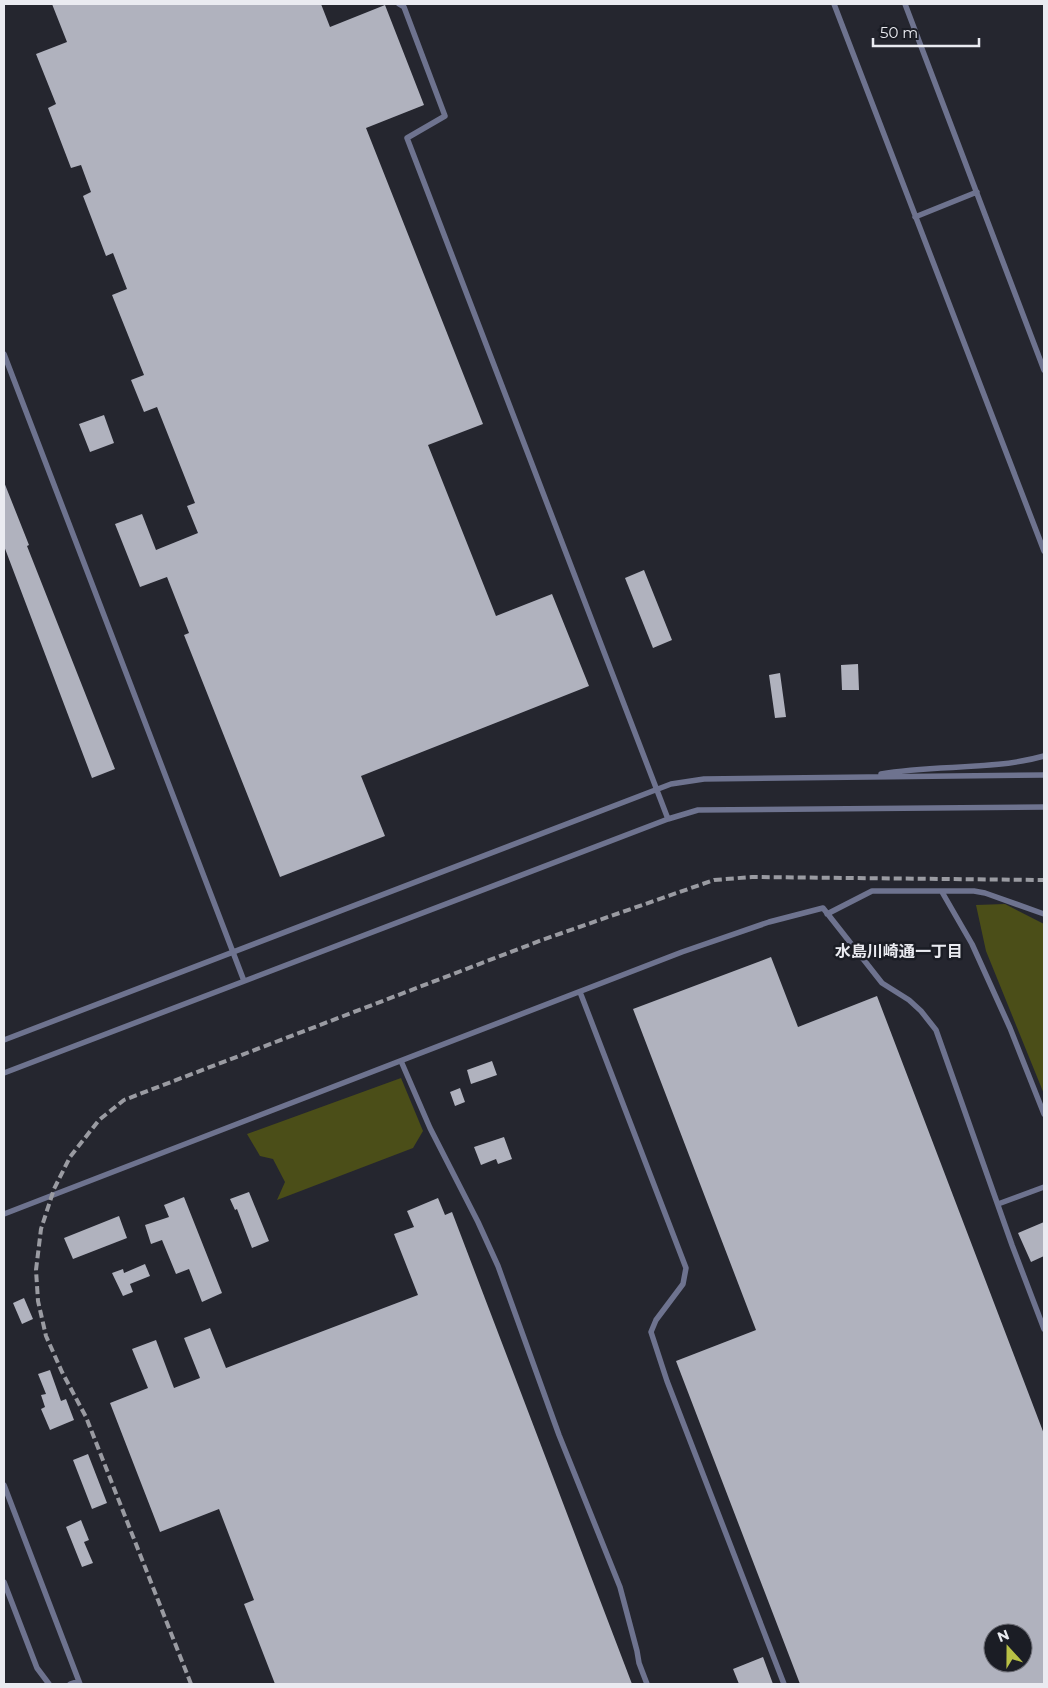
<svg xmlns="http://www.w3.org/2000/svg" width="1048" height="1688" font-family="Montserrat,'Noto Sans JP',sans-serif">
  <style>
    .green { fill: #4b4e18 }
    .building { fill: #b0b2be; fill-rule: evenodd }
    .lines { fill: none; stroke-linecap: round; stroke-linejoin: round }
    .lane { stroke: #6e738f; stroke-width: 5.5 }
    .rail { stroke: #9a9ba2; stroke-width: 4; stroke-dasharray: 8 4; stroke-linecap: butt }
    .labels { text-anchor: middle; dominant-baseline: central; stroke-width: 5; stroke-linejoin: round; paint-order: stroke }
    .neighbourhood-label { font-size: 16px; font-weight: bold; fill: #eaebf1; stroke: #1b1d25 }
  </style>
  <rect width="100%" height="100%" fill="#25262f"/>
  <!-- green -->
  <path class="green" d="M1005,904L1044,924V1094L986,951L976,905Z
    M401,1078L423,1131L413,1148L277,1200L285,1182L273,1159L260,1156L247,1134Z"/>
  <!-- building -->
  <path class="building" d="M52,4H321L330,27L385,5L424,105L366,128L483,424L428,445L496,616L552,594L589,686L361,776L385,836L280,877L184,635L189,633L167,577L140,587L115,524L142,514L156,550L198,533L187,506L195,503L157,407L144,412L131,380L144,375L112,295L127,289L113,253L106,256L83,196L91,192L81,165L71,168L48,108L56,104L36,54L67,42Z
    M104,415L114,443L90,452L79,424Z
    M4,482L29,545L27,546L115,769L92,778L4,546Z
    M644,570L672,640L653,648L625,578Z
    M858,664L859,690H842L841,665Z
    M780,673L786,717L775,718L769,675Z
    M771,957L798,1027L877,996L1044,1434V1684H800L676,1361L756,1330L633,1009ZM993,1633H1023V1663H993Z
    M492,1061L497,1075L471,1084L467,1070Z
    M460,1088L465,1102L455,1106L450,1092Z
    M504,1137L512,1159L498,1164L496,1159L481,1165L474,1147Z
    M249,1192L269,1241L252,1248L237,1209L235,1210L230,1199Z
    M184,1197L222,1293L202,1302L189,1269L176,1274L162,1240L151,1244L145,1225L169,1217L164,1205Z
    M438,1198L445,1215L452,1212L632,1684H275L244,1604L254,1600L219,1509L160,1532L110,1403L148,1388L132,1349L156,1340L174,1388L200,1378L184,1338L210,1328L226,1368L418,1295L394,1234L414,1227L407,1211Z
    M119,1216L127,1238L73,1259L64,1238Z
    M1044,1222V1256L1031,1262L1018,1233Z
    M145,1264L150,1276L130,1284L133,1292L123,1296L112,1273L123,1269L124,1273Z
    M24,1298L33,1319L22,1324L13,1303Z
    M50,1370L61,1401L66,1399L74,1420L50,1430L41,1409L45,1407L41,1395L46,1394L38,1374Z
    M88,1454L107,1503L92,1509L73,1460Z
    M81,1520L89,1540L84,1542L93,1563L82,1567L66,1527Z
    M763,1657L773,1684H739L733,1669Z"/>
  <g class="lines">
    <!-- lane -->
    <path class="lane" d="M399,4L404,7L445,116L407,138L668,819
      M834,4L1044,551
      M905,4L1044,370
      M915,217L977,192
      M4,354L244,981
      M881,774C935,764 991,771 1044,756
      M942,892L972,944L1010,1028L1044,1114
      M827,914L872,891H974L985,893L1044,914
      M580,992L686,1268L683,1284L656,1320L651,1332L667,1381L784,1684
      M4,1040L671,784L704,779L1044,775
      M401,1061L430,1128L478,1222L498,1266L559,1435L620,1587L637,1651L639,1663L647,1684
      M4,1073L668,819L698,810L1044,807
      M998,1204L1044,1187
      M4,1214L682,952L769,922L823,908L882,983L909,1000L921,1011L936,1030L1012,1245L1044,1329
      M4,1485L80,1684
      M4,1582L37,1668L49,1684
      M70,1684L79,1681"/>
    <!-- rail -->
    <path class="rail" d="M191,1684L86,1417L62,1372L46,1336L38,1301L36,1270L41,1229L54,1189L70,1157L99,1120L124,1100L542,940L714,880L752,877L1044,880"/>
  </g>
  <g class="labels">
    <!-- neighbourhood labels -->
    <g class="neighbourhood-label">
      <text x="899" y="951">水島川崎通一丁目</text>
    </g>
  </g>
  <!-- border -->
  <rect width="1048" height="1688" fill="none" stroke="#eaebf1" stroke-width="10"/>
  <!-- north arrow -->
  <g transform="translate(1008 1648) rotate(339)"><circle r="24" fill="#1b1d25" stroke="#6e6f77"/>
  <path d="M0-4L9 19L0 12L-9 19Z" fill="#b9c146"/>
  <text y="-8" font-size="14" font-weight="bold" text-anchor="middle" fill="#eaebf1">N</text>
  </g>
  <!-- scale -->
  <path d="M873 38v8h106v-8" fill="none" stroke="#eaebf1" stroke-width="2.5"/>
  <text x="880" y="38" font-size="15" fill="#eaebf1" stroke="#1b1d25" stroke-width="4" paint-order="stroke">50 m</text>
</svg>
